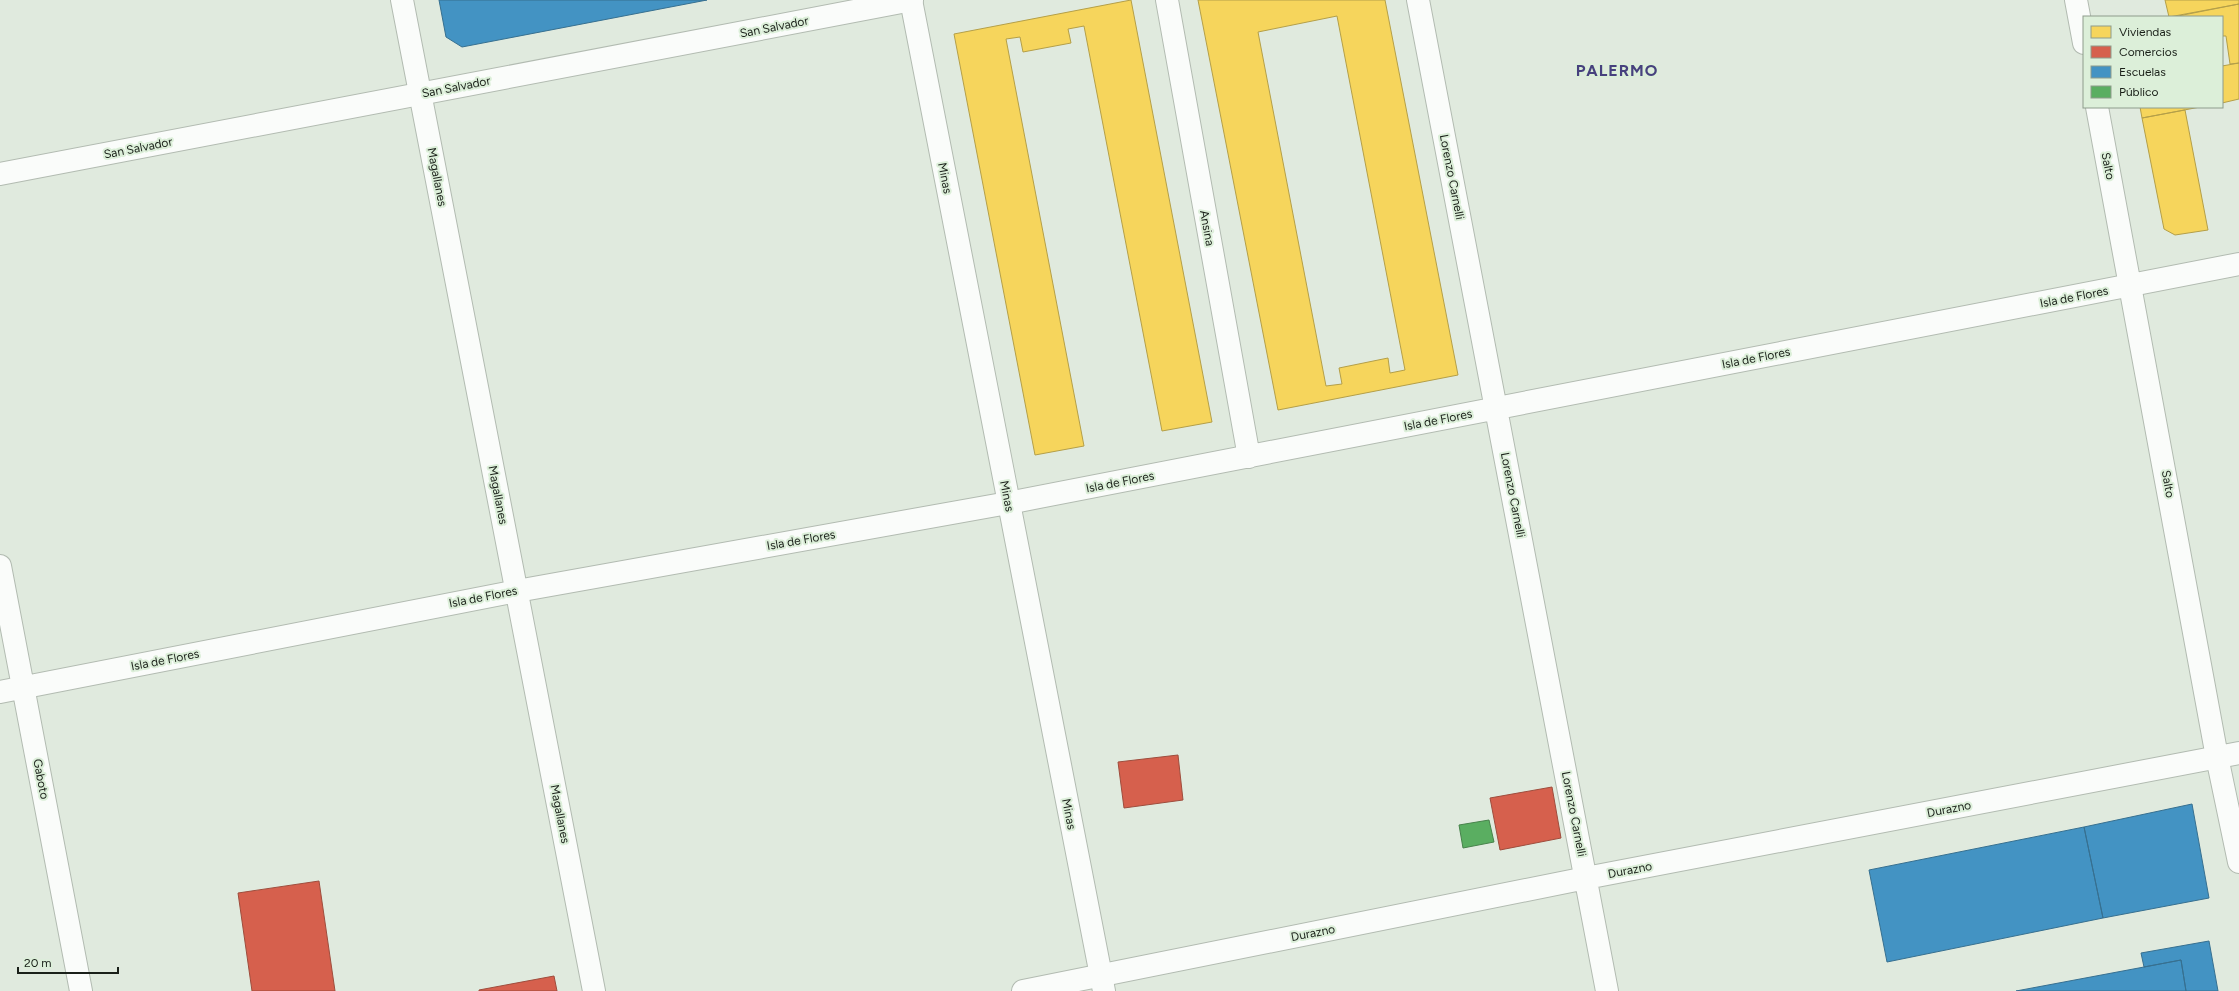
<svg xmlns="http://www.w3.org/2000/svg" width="2239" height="991" font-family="Figtree,sans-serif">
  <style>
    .homes { fill: #f6d55c; stroke: #b49f48; fill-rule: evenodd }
    .shops { fill: #d6604d; stroke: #9e4d3d }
    .schools { fill: #4393c3; stroke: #377090 }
    .public { fill: #5aae61; stroke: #47834b }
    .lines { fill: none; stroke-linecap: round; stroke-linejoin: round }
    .minor-casing { stroke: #b2bbb1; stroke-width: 24 }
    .tertiary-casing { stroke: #b2bbb1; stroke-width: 24 }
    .minor { stroke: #fafcfa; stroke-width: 22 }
    .tertiary { stroke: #fafcfa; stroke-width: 22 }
    .labels { text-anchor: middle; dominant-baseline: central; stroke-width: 4; stroke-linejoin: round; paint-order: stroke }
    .street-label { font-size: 12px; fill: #1a2019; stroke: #dcefd9 }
    .district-label { font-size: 16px; font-weight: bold; letter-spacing: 1px; fill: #47417e; stroke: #dcefd9 }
  </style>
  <rect width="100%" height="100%" fill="#e0eade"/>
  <!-- homes -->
  <path class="homes" d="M1131,0L1212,422L1162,431L1084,26L1068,29L1071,43L1023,52L1020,37L1006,39L1084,446L1035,455L954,34Z
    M1198,0H1385L1458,375L1278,410ZM1337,16L1405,370L1390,373L1388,358L1339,368L1342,384L1326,386L1258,32Z
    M2165,0H2239V4L2169,17Z
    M2239,4V63L2230,64L2226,36H2222V17H2173Z
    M2239,63V99L2222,103V66Z
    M2140,107H2200L2142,118Z
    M2185,110L2208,230L2175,235L2164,229L2142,118Z"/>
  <!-- shops -->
  <path class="shops" d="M1178,755L1183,800L1124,808L1118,762Z
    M1552,787L1561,838L1500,850L1490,798Z
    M319,881L335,991H252L238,893Z
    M554,976L557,991H479V990Z"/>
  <!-- schools -->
  <path class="schools" d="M439,0H707L462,47L446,37Z
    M2192,804L2209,898L2103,918L2084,827Z
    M2084,827L2103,918L1887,962L1869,870Z
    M2209,941L2218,991H2186L2181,960L2144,967L2141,953Z
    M2181,960L2186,991H2016L2144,967Z"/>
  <!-- public -->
  <path class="public" d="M1489,820L1494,842L1463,848L1459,825Z"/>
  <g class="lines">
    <defs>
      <path id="minor" d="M1167,0L1249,457
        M1418,0L1607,991
        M2076,0L2084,43
        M2097,107L2217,757L2239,862
        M0,174L912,0
        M0,566L81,991
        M0,692L517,591L1008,503L2239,264
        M1023,991L1586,878L2239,753"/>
      <path id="tertiary" d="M402,0L594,991
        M911,0L1104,991"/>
    </defs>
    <!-- minor casing -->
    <use href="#minor" class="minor-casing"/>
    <!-- tertiary casing -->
    <use href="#tertiary" class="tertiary-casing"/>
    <!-- minor -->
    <use href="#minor" class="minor"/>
    <!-- tertiary -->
    <use href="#tertiary" class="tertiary"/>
  </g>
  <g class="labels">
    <!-- street labels -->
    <g class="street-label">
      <text transform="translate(774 27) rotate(-11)">San Salvador</text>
      <text transform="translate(456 87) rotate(-11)">San Salvador</text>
      <text transform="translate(138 148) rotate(-11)">San Salvador</text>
      <text transform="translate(2108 166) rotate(79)">Salto</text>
      <text transform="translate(437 177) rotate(79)">Magallanes</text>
      <text transform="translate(1452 177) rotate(79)">Lorenzo Carnelli</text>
      <text transform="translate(945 178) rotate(79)">Minas</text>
      <text transform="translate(1207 228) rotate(80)">Ansina</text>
      <text transform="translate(2074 297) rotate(-11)">Isla de Flores</text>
      <text transform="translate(1756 358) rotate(-11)">Isla de Flores</text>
      <text transform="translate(1438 420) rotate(-11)">Isla de Flores</text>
      <text transform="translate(1120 482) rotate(-11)">Isla de Flores</text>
      <text transform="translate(2168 484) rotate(80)">Salto</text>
      <text transform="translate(498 495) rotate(79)">Magallanes</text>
      <text transform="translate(1513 495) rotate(79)">Lorenzo Carnelli</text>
      <text transform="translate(1007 496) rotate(79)">Minas</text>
      <text transform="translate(801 540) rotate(-10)">Isla de Flores</text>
      <text transform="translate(483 597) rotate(-11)">Isla de Flores</text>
      <text transform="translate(165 660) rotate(-11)">Isla de Flores</text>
      <text transform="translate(41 779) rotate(79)">Gaboto</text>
      <text transform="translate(1949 809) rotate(-11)">Durazno</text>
      <text transform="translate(560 814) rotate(79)">Magallanes</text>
      <text transform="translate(1069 814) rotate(79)">Minas</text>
      <text transform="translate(1574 814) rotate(79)">Lorenzo Carnelli</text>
      <text transform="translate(1630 870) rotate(-11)">Durazno</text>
      <text transform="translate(1313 933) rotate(-11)">Durazno</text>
    </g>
    <!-- district labels -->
    <g class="district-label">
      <text x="1617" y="70">PALERMO</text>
    </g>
  </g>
  <!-- legend -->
  <rect x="2083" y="16" width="140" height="92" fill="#dcefd9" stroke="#8e9c8c"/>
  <rect x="2091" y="26" width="20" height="12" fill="#f6d55c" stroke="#8e9c8c"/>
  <text x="2119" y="36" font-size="12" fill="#1a2019">Viviendas</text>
  <rect x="2091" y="46" width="20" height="12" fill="#d6604d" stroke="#8e9c8c"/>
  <text x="2119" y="56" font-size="12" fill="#1a2019">Comercios</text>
  <rect x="2091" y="66" width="20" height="12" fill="#4393c3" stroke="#8e9c8c"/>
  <text x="2119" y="76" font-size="12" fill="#1a2019">Escuelas</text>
  <rect x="2091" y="86" width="20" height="12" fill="#5aae61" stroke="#8e9c8c"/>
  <text x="2119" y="96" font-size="12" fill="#1a2019">Público</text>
  <!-- scale -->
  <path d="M18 967v6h100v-6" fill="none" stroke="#1a2019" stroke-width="2"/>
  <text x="24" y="967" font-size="12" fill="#1a2019" stroke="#dcefd9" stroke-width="3" paint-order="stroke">20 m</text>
</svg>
